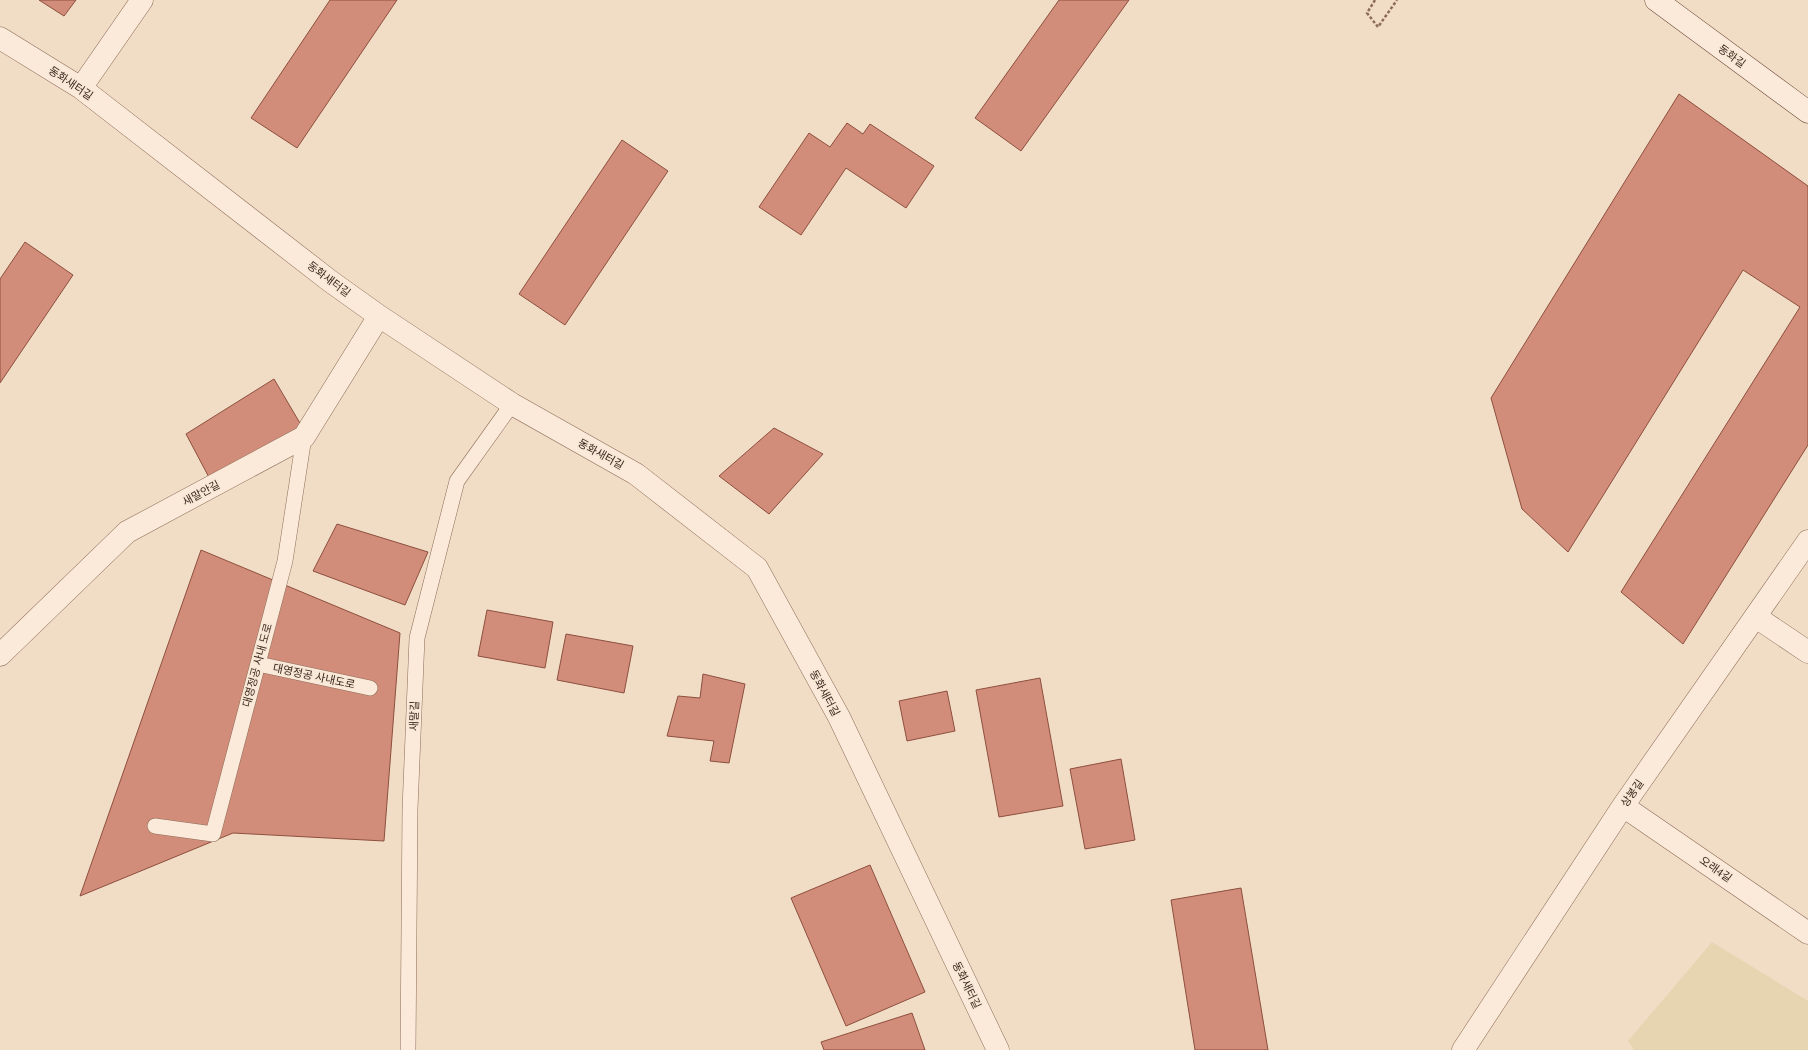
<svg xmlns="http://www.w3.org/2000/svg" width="1808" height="1050" font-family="'PT Serif','Noto Sans KR',serif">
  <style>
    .farmland { fill: #e7d5b2 }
    .building { fill: #d18d79; stroke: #8d4f3e }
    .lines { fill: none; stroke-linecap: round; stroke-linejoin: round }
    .lane-casing { stroke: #8d6c5a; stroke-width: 16 }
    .street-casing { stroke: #8d6c5a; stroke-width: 23 }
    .secondary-casing { stroke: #6f4d3d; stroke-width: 23 }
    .path { stroke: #8d6c5a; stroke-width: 2.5; stroke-dasharray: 3 2; stroke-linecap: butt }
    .lane { stroke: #fbead9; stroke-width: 15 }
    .street { stroke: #fbead9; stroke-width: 22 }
    .secondary { stroke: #fbead9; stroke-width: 22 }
    .labels { text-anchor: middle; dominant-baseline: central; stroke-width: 3; stroke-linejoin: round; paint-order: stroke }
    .street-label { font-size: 11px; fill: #3c271e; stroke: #f7e7d5 }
  </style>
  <rect width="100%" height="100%" fill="#f1dcc5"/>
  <!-- farmland -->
  <path class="farmland" d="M1712,942L1808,1001V1050H1634L1628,1041Z"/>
  <!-- building -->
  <path class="building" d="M39,0H76L64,16Z
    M330,0H397L297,148L251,118Z
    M1059,0H1129L1021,151L975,118Z
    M1679,94L1808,186V445L1683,644L1621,592L1800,307L1743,270L1568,552L1522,509L1491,398Z
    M847,123L863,134L870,124L934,166L906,208L846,168L801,235L759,207L809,133L830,147Z
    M622,140L668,171L565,325L519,294Z
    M25,242L73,275L0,383V279Z
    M274,379L304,430L212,483L186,434Z
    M774,428L823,454L769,514L719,476Z
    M337,524L428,552L405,605L313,571Z
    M201,550L400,633L384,841L233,833L80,896Z
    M487,610L553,622L545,668L478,656Z
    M566,634L633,646L624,693L557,680Z
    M703,674L745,684L729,763L710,761L714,741L667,736L678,696L700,698Z
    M1040,678L1063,806L999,817L976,690Z
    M947,691L955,731L907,741L899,701Z
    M1121,759L1135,840L1085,849L1070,769Z
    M870,865L925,992L846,1026L791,898Z
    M1241,888L1268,1050H1195L1171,900Z
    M912,1013L925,1050H824L821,1042Z"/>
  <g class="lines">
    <defs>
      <path id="lane" d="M258,664L370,688
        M155,826L213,834L285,561L304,437
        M408,1050L410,809L417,638L457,481L512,404"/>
      <path id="street" d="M0,38L81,88L330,281L379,316L512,404L636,474L757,568L839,717L998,1050
        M81,88L142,0
        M1756,617L1808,652
        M0,655L127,532L304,437L379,316
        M1623,806L1808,933
        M1463,1050L1623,806L1808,541"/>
      <path id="secondary" d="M1656,0L1808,112"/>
    </defs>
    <!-- lane casing -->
    <use href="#lane" class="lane-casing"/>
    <!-- street casing -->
    <use href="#street" class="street-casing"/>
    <!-- secondary casing -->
    <use href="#secondary" class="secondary-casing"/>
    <!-- path -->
    <path class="path" d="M1375,0L1367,13L1378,27L1397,0"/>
    <!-- lane -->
    <use href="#lane" class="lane"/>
    <!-- street -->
    <use href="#street" class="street"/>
    <!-- secondary -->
    <use href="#secondary" class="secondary"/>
  </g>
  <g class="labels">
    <!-- street labels -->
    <g class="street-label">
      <text transform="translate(1732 56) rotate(36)">동화길</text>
      <text transform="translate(71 83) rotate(34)">동화새터길</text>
      <text transform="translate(329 279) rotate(37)">동화새터길</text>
      <text transform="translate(601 454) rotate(29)">동화새터길</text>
      <text transform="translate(201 493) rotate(-28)">새말안길</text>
      <text transform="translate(257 665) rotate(-75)">대영정공 사내 도로</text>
      <text transform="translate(314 676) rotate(12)">대영정공 사내도로</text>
      <text transform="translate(825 693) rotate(62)">동화새터길</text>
      <text transform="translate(414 716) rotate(-88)">새말길</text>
      <text transform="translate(1632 793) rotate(-55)">상봉길</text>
      <text transform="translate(1716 869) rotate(35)">오래4길</text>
      <text transform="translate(967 985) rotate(64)">동화새터길</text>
    </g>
  </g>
</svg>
